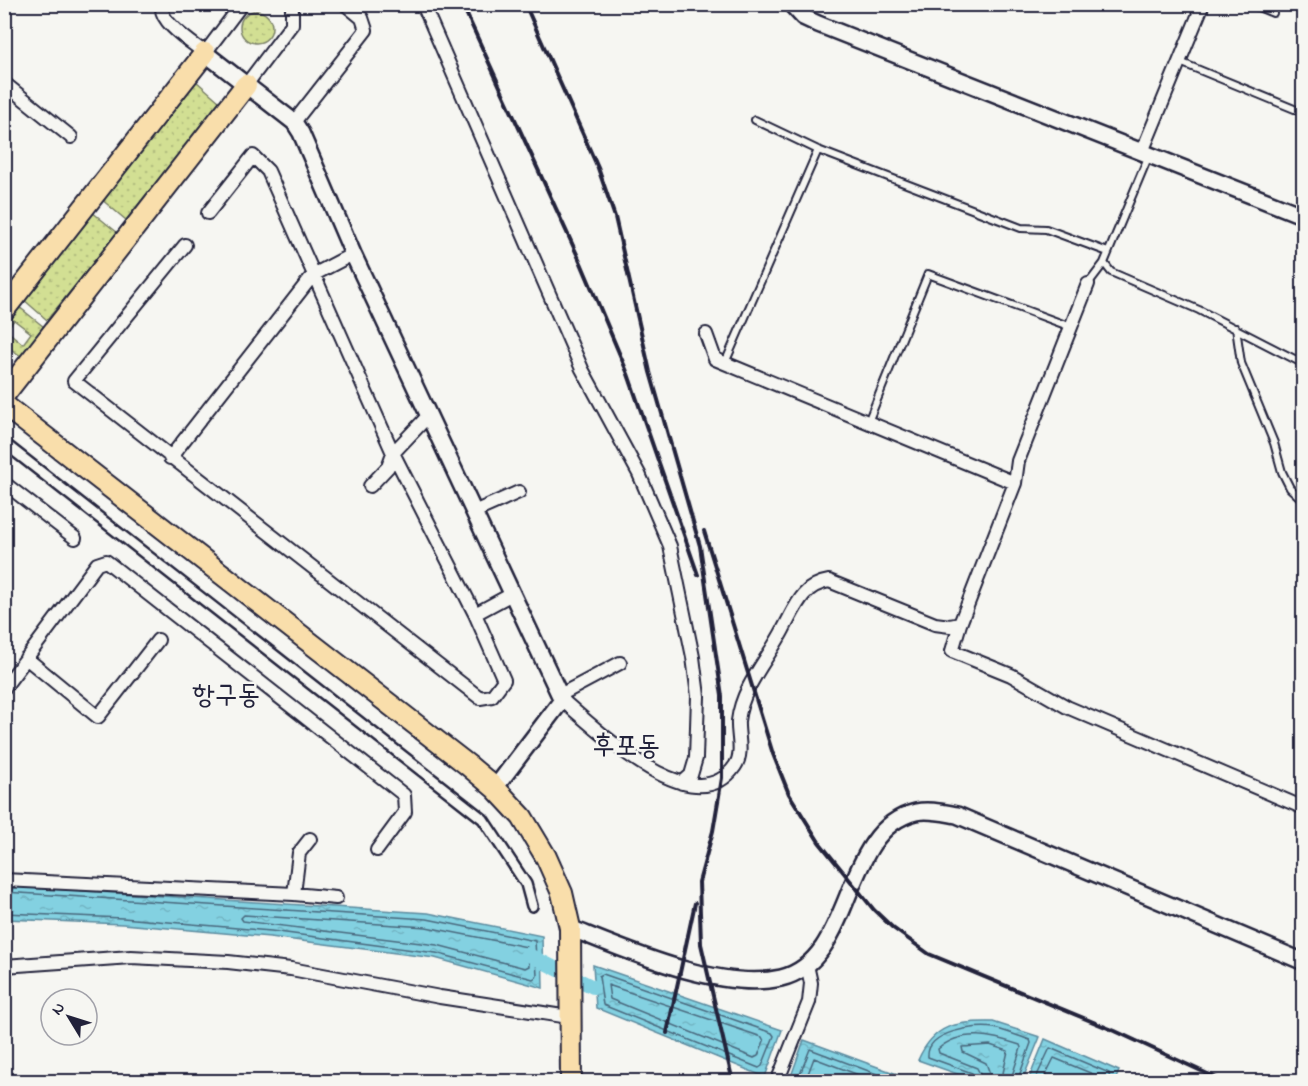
<svg xmlns="http://www.w3.org/2000/svg" width="1308" height="1086" font-family="'Indie Flower','Poor Story',sans-serif">
  <style>
    .grass { fill: url(#grass-dots); stroke: #7a8067; stroke-width: 1.5; fill-rule: evenodd }
    .water { fill: url(#water-ripples); stroke: #5c8b9f; stroke-width: 1.5 }
    .lines { fill: none; stroke-linecap: round; stroke-linejoin: round }
    .shore { stroke: #49687d; stroke-width: 1.5 }
    .canal { stroke: #83d1e1; stroke-width: 14 }
    .service-casing { stroke: #22223b; stroke-width: 10 }
    .pedestrian-casing { stroke: #22223b; stroke-width: 14 }
    .minor-casing { stroke: #22223b; stroke-width: 16 }
    .tertiary-casing { stroke: #22223b; stroke-width: 20 }
    .primary-casing { stroke: #22223b; stroke-width: 24 }
    .service { stroke: #f6f6f2; stroke-width: 6 }
    .pedestrian { stroke: #f6f6f2; stroke-width: 9 }
    .minor { stroke: #f6f6f2; stroke-width: 12 }
    .tertiary { stroke: #f6f6f2; stroke-width: 15 }
    .primary { stroke: #f9deab; stroke-width: 20 }
    .rail { stroke: #22223b; stroke-width: 4 }
    .labels { text-anchor: middle; dominant-baseline: central; stroke-width: 5; stroke-linejoin: round; paint-order: stroke }
    .quarter-label { font-size: 28px; fill: #22223b; stroke: #f6f6f2 }
  </style>
  <defs>
    <pattern id="grass-dots" width="8" height="8" patternUnits="userSpaceOnUse" patternTransform="scale(1.5)"><rect width="8" height="8" fill="#d2df93"/><path d="M2 2h.1M6 6h.1" fill="none" stroke="#b4bf80" stroke-width="1.8" stroke-linecap="round"/></pattern>
    <pattern id="water-ripples" width="26" height="14" patternUnits="userSpaceOnUse" patternTransform="scale(1.5)"><rect width="26" height="14" fill="#83d1e1"/><path d="M2 4q2-2 4 0t4 0M15 11q2-2 4 0t4 0" fill="none" stroke="#71b3c2"/></pattern>
  </defs>
  <rect width="100%" height="100%" fill="#f6f6f2"/>
  <filter id="ink" filterUnits="userSpaceOnUse"><feTurbulence type="fractalNoise" baseFrequency=".0167" numOctaves="2"/><feDisplacementMap in="SourceGraphic" scale="12" xChannelSelector="R" yChannelSelector="G"/><feConvolveMatrix kernelMatrix="1 2 1 2 8 2 1 2 1" color-interpolation-filters="sRGB"/></filter>
  <g filter="url(#ink)">
    <!-- grass -->
    <path class="grass" d="M240 27a16 16 0 1 1 32 0a16 16 0 1 1-32 0Z
      M196,81L220,102L126,220L101,199Z
      M92,212L118,233L47,320L23,299Z
      M18,306L44,327L21,356L5,345L4,323ZM14,320L31,333L23,344L6,330Z"/>
    <!-- water -->
    <path class="water" d="M5,886L428,913L542,936L543,988L435,958L270,937L123,924L5,919Z
      M593,965L782,1030L765,1077L596,1008Z
      M993,1022L1040,1037L1022,1081H977L918,1060C934,1024 957,1021 993,1022Z
      M1045,1039L1119,1071L1115,1081H1028Z
      M804,1040L916,1081L798,1082L790,1079Z"/>
    <g class="lines">
      <!-- shore -->
      <path class="shore" d="M4,892L427,919L535,941L537,976L533,979L436,953L271,931L123,918L4,913
        M244,915L426,927L527,947L529,966L525,968L437,945L243,921L241,918Z
        M603,974L772,1033L774,1036L762,1066L759,1068L603,1005L599,976Z
        M608,985L762,1037L764,1041L758,1056L754,1058L610,999Z
        M797,1082L810,1049L898,1082
        M805,1082L814,1058L877,1082
        M976,1082L972,1073L928,1057C926,1031 975,1025 994,1028C1006,1031 1018,1036 1030,1040L1031,1043L1017,1082
        M984,1082L977,1068L939,1053L938,1049C962,1028 993,1036 1020,1045L1021,1048L1010,1082
        M993,1082L986,1063L963,1052L962,1047L990,1045L1008,1051L1001,1082
        M1034,1082L1050,1048L1109,1073L1110,1082
        M1042,1082L1054,1058L1100,1077L1102,1082"/>
      <!-- canal -->
      <path class="canal" d="M527,954L593,987"/>
      <defs>
        <path id="service" d="M1251,4L1273,13
          M1180,62L1304,113
          M755,120L818,150L1021,228L1046,229L1108,252
          M1104,263L1111,272L1199,310L1304,364
          M1088,284L1104,263L1149,155
          M1236,328L1241,363L1274,443L1282,472L1290,488L1304,501
          M725,363L818,150
          M868,422L928,274L1071,327
          M1302,573H1304"/>
        <path id="pedestrian" d="M4,443L483,819L526,884L532,906"/>
        <path id="minor" d="M163,4C155,20 194,44 205,53L242,4
          M425,9L582,369L639,474L670,546L693,657L698,696L696,758L691,775L682,783
          M4,83L71,137
          M246,85L292,24V4
          M294,122L366,30L362,18L345,4
          M1142,152L1203,4
          M185,245L74,381L480,698L492,696L504,680L475,614L393,453L268,171L253,156L208,213
          M706,334L715,359L1015,483
          M170,458L313,275L353,254
          M4,483L75,538
          M370,486L388,467L393,453L429,415
          M474,512L519,492
          M475,614L512,594
          M960,624L952,651L1011,675L1067,707L1304,808
          M26,658L98,717L158,640
          M4,688L97,564L106,561L404,795L405,812L377,850
          M560,695L620,663
          M562,700C596,728 694,826 735,766C744,753 737,735 738,721C742,686 769,658 784,628C796,606 803,585 829,581L935,624L950,626L960,624L1015,483L1018,461L1088,284
          M4,880L294,894L336,898
          M294,894L299,853L310,839
          M4,966L131,957L228,962L291,969L440,997L569,1017
          M777,1082L809,1002L811,983L807,965"/>
        <path id="tertiary" d="M791,4L803,17L818,24L1304,216
          M205,53L294,122L301,133L353,254L562,700L495,788
          M570,928C626,950 720,992 781,978C856,960 840,830 916,812C929,809 945,813 957,815L1304,962"/>
        <path id="primary" d="M4,310L205,53
          M4,395L246,85
          M4,405L469,766L495,788L522,817L546,857L562,893L570,928L571,1082"/>
      </defs>
      <!-- service casing -->
      <use href="#service" class="service-casing"/>
      <!-- pedestrian casing -->
      <use href="#pedestrian" class="pedestrian-casing"/>
      <!-- minor casing -->
      <use href="#minor" class="minor-casing"/>
      <!-- tertiary casing -->
      <use href="#tertiary" class="tertiary-casing"/>
      <!-- primary casing -->
      <use href="#primary" class="primary-casing"/>
      <!-- service -->
      <use href="#service" class="service"/>
      <!-- pedestrian -->
      <use href="#pedestrian" class="pedestrian"/>
      <!-- minor -->
      <use href="#minor" class="minor"/>
      <!-- tertiary -->
      <use href="#tertiary" class="tertiary"/>
      <!-- primary -->
      <use href="#primary" class="primary"/>
      <!-- rail -->
      <path class="rail" d="M462,4L581,263L628,374L698,575
        M525,4L598,168L615,217L650,372L700,546L722,696V778L713,831L699,882L701,944L733,1082
        M704,531L773,754L789,794L819,842L874,910L893,928L929,954L1115,1031L1225,1082
        M667,1033L695,903"/>
    </g>
  </g>
  <g class="labels">
    <!-- quarter labels -->
    <g class="quarter-label">
      <text x="226" y="696">항구동</text>
      <text x="626" y="747">후포동</text>
    </g>
  </g>
  <!-- margin -->
  <rect width="1308" height="1086" fill="none" stroke="#f6f6f2" stroke-width="24"/>
  <rect x="12" y="12" width="1284" height="1062" fill="none" stroke="#22223b" stroke-width="2" filter="url(#ink)"/>
  <!-- north arrow -->
  <g transform="translate(69 1017) rotate(308)"><circle r="28" fill="#f6f6f2" stroke="#a1a1a9" stroke-width="1.5"/>
  <path d="M0-4.5L10 22L0 15L-10 22Z" fill="#22223b"/>
  <text y="-9" font-size="16" font-weight="bold" text-anchor="middle" fill="#22223b">N</text>
  </g>
</svg>
